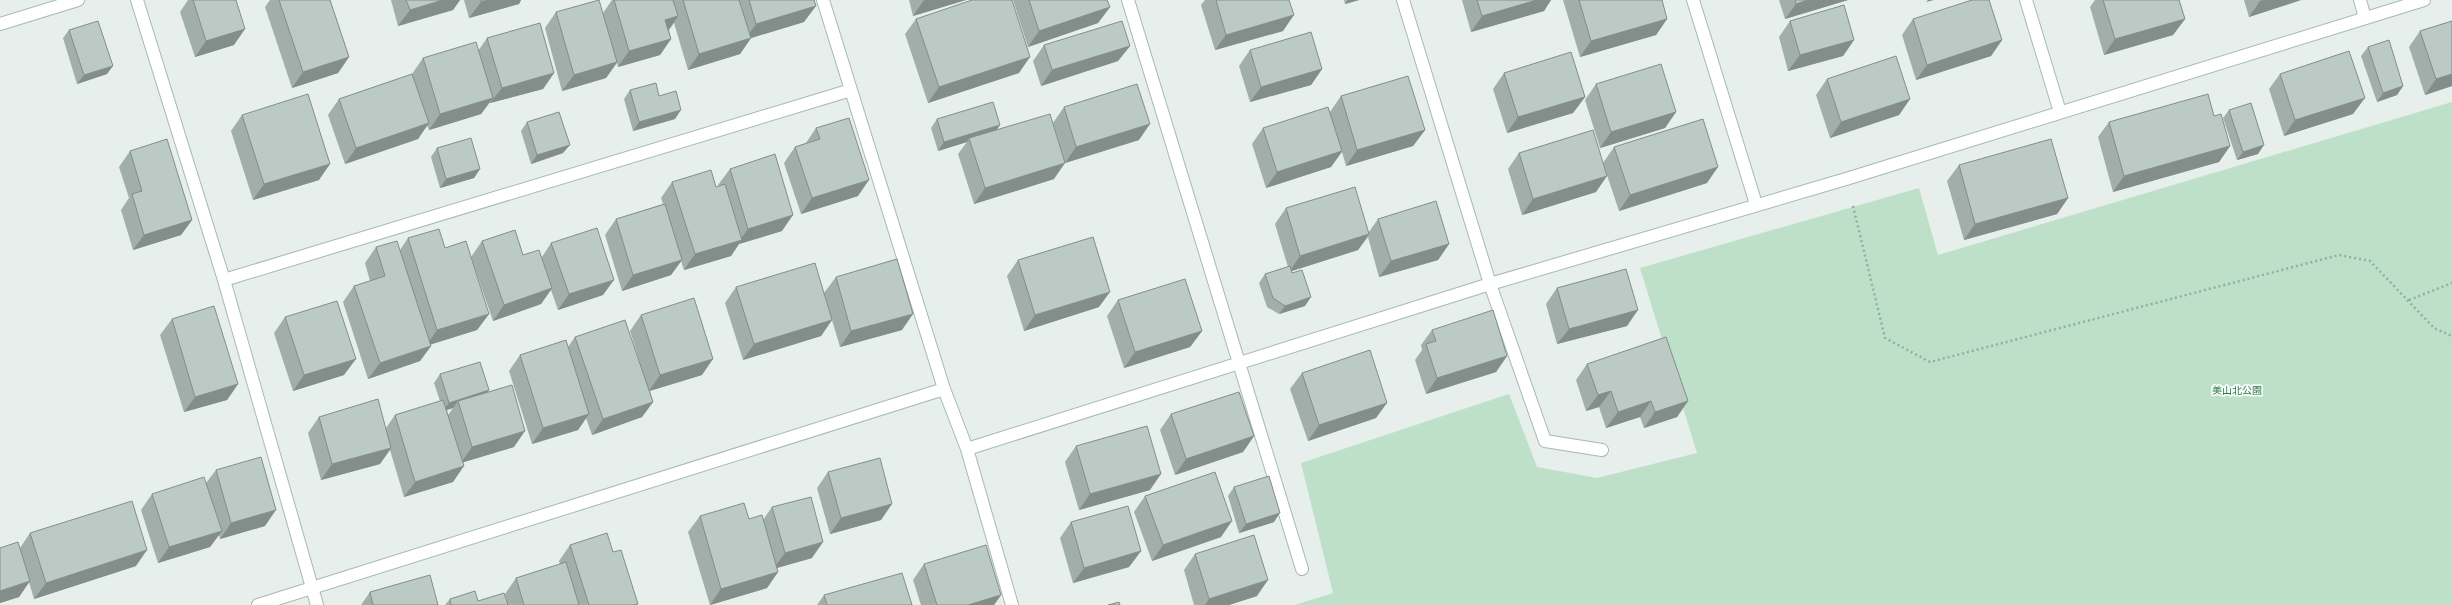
<svg xmlns="http://www.w3.org/2000/svg" width="2452" height="605" font-family="Helvetica,'Noto Sans JP',sans-serif">
  <style>
    .green { fill: #bfe0c8 }
    .lines { fill: none; stroke-linecap: round; stroke-linejoin: round }
    .street-casing { stroke: #a8b8b2; stroke-width: 14 }
    .path { stroke: #86b3a5; stroke-width: 2.5; stroke-dasharray: 2 3; stroke-linecap: butt }
    .street { stroke: #fff; stroke-width: 12 }
    .wall { fill: #a1aea9; fill-rule: evenodd }
    .shaded-wall { fill: #838d89 }
    .building { fill: #bbcac4; stroke: #838d89 }
    .labels { text-anchor: middle; dominant-baseline: central; stroke-width: 3.5; stroke-linejoin: round; paint-order: stroke }
    .park-label { font-size: 10px; fill: #2d7a4b; stroke: #f7fbf9 }
  </style>
  <rect width="100%" height="100%" fill="#e6efeb"/>
  <!-- green -->
  <path class="green" d="M2452,102V605H1295L1333,593L1301,463L1509,394L1537,467L1597,478L1697,453L1640,268L1919,188L1938,255Z"/>
  <g class="lines">
    <defs>
      <path id="street" d="M137,0L224,280L317,605
        M823,0L944,389L967,449L1012,605
        M1128,0L1302,569
        M1403,0L1490,284L1545,441L1602,450
        M1693,0L1756,204
        M2026,0L2060,112
        M2360,0L2365,18
        M0,24L78,0
        M224,280L851,90
        M967,449L1490,284L1846,179L2424,0
        M258,605L944,389"/>
    </defs>
    <!-- street casing -->
    <use href="#street" class="street-casing"/>
    <!-- path -->
    <path class="path" d="M1853,206L1885,338L1930,362L2339,255L2370,261L2434,328L2452,336
      M2409,300L2452,283"/>
    <!-- street -->
    <use href="#street" class="street"/>
  </g>
  <!-- wall -->
  <path class="wall" d="M188,0H236L234,45L195,57L180,12Z
    M270,0H330L349,57L338,73L292,88L265,7Z
    M391,0H460L453,10L398,26Z
    M464,0H521L519,4L469,18Z
    M612,0H814L804,22L751,38L740,54L688,70L674,23L669,30L671,39L660,55L618,67L617,63L606,78L562,91L545,28L556,12L603,13Z
    M909,0H966L913,16Z
    M1013,0H1107L1110,7L1098,23L1028,47Z
    M1205,0H1289L1283,31L1215,50L1201,5Z
    M1344,0H1359L1345,4Z
    M1462,0H1551L1544,11L1471,32Z
    M1563,0H1662L1667,19L1656,35L1580,57Z
    M1779,0H1848L1785,19Z
    M2095,0H2179L2185,19L2173,35L2104,55L2090,7Z
    M2244,0H2301L2249,17Z
    M916,19L1019,73L928,103L905,34Z
    M1913,19L2002,40L1991,56L1916,80L1902,35Z
    M1790,21L1854,40L1843,56L1788,71L1779,37Z
    M2452,21V86L2425,95L2409,47L2420,31Z
    M69,30L107,74L77,84L63,38Z
    M487,38L554,73L543,89L490,103V102L481,114L429,130L427,125L418,139L345,164L328,115L339,99L412,74L423,58L478,51Z
    M1044,45L1130,46L1118,61L1041,86L1033,61Z
    M2368,47L2403,86L2397,95L2377,102L2361,56Z
    M1250,50L1322,69L1311,85L1250,102L1239,66Z
    M1504,73L1585,97L1573,113L1507,133L1493,89Z
    M2280,74L2353,114L2284,136L2269,89Z
    M1827,79L1910,99L1899,115L1830,138L1816,95Z
    M1596,84L1676,112L1665,128L1600,148L1585,100Z
    M630,90L659,96L675,119L633,131L624,99Z
    M1341,96L1425,130L1413,146L1346,166L1342,152L1331,167L1266,188L1252,144L1263,128L1330,112Z
    M1064,107L1139,140L1065,163L1053,123Z
    M2229,110L2258,154L2237,160L2223,118Z
    M242,115L319,180L253,200L231,131Z
    M937,119L997,130L1054,179L974,204L958,154L967,142L938,151L931,128Z
    M527,122L563,153L531,164L521,131Z
    M2109,122L2230,146L2219,162L2113,192L2098,137Z
    M816,128L858,196L801,214L784,163L795,147L806,143Z
    M1614,147L1707,183L1619,211L1603,163Z
    M437,148L480,169L474,178L440,188L431,157Z
    M130,151L192,220L181,235L133,250L121,210L129,198L119,167Z
    M1519,153L1596,192L1522,215L1508,169Z
    M1959,165L2068,198L2057,214L1964,240L1947,181Z
    M730,169L782,231L739,244L731,256L684,270L681,261L671,275L622,291L605,235L616,219L663,204L661,198L672,182L716,187L719,186L718,185Z
    M1286,208L1369,232L1378,219L1449,244L1438,260L1379,277L1368,237L1358,250L1291,271L1305,306L1279,314L1267,307L1259,283L1265,274L1288,267L1275,224Z
    M408,238L445,248L489,314L477,330L431,344V346L420,361L368,379L343,302L354,286L370,281L365,263L376,247L400,250Z
    M482,241L523,255L542,257L551,243L603,295L558,310L551,290L541,304L493,321L471,257Z
    M1018,260L1099,307L1024,331L1007,276Z
    M836,277L902,330L840,347L832,320L821,336L743,360L725,303L736,287L830,312L824,293Z
    M1557,288L1627,326L1557,344L1546,304Z
    M1118,300L1202,331L1190,347L1124,368L1107,316Z
    M641,315L702,375L650,391L653,402L642,417L592,435L586,418L578,430L532,444L509,371L520,355L568,347L575,337L640,363L630,331Z
    M285,317L344,375L293,391L274,333Z
    M172,319L238,384L227,400L184,412L160,335Z
    M1432,330L1507,356L1496,372L1426,394L1415,360L1422,350L1421,345Z
    M1587,364L1688,401L1677,417L1644,428L1640,417L1606,428L1599,407L1586,411L1576,380Z
    M1302,373L1376,418L1308,441L1290,389Z
    M440,374L488,392L514,447L463,462L453,482L404,497L390,450L380,464L321,480L308,433L319,417L386,428L395,415L440,401L434,383ZM453,408L448,415L447,410Z
    M1171,414L1254,436L1243,452L1175,475L1160,430Z
    M1076,446L1150,490L1079,510L1065,462Z
    M216,470L265,526L220,539L219,535L210,547L158,563L141,510L152,494L206,483Z
    M828,472L881,520L830,534L817,488Z
    M1234,487L1274,522L1239,533L1228,496Z
    M1145,496L1221,537L1152,561L1134,512Z
    M772,507L812,558L777,568L778,572L767,588L710,605L688,532L700,516L763,520Z
    M1071,522L1141,551L1129,567L1073,583L1060,538Z
    M30,533L136,566L34,599L29,582L19,597L0,603V548H20Z
    M570,545L613,552L637,605H508L505,594L516,578L560,564L559,561Z
    M1195,554L1257,596L1229,605H1194L1184,570Z
    M924,564L1001,595L994,605H921L913,580Z
    M370,592L438,605H361Z
    M824,595L912,605H817Z
    M450,599L478,601L508,605H445Z"/>
  <!-- shaded-wall -->
  <path class="shaded-wall" d="M443,0H460L453,10L398,26L410,10Z
    M489,0H521L519,4L469,18L481,2Z
    M924,0H966L913,16Z
    M1348,0H1359L1345,4Z
    M1537,0H1551L1544,11L1471,32L1482,16Z
    M1808,0H1848L1785,19L1796,4Z
    M1928,0H1934L1926,2Z
    M2264,0H2301L2249,17L2260,1Z
    M816,6L804,22L751,38L740,54L688,70L699,54L745,40L756,24Z
    M1110,7L1098,23L1028,47L1039,31Z
    M1294,15L1283,31L1215,50L1226,35Z
    M678,16L667,32L665,20Z
    M1667,19L1656,35L1580,57L1591,41Z
    M2185,19L2173,35L2104,55L2115,39Z
    M245,29L234,45L195,57L206,41Z
    M671,39L660,55L618,67L629,51Z
    M1854,40L1843,56L1788,71L1800,55Z
    M2002,40L1991,56L1916,80L1927,65Z
    M1130,46L1118,61L1041,86L1052,70Z
    M349,57L338,73L292,88L303,72Z
    M1030,57L1019,73L928,103L939,87Z
    M617,62L606,78L562,91L574,75Z
    M113,66L107,74L77,84L84,75Z
    M1322,69L1311,85L1250,102L1261,87Z
    M554,73L543,89L490,103L502,88Z
    M2452,74V86L2425,95L2436,79Z
    M2403,86L2397,95L2377,102L2383,93Z
    M1585,97L1573,113L1507,133L1518,117Z
    M493,98L481,114L429,130L440,114Z
    M2365,98L2353,114L2284,136L2295,120Z
    M1910,99L1899,115L1830,138L1841,122Z
    M681,110L675,119L633,131L639,122Z
    M1676,112L1665,128L1600,148L1611,132Z
    M429,123L418,139L345,164L356,148Z
    M1150,124L1139,140L1065,163L1076,147Z
    M1000,125L994,134L969,138L967,142L938,151L944,142Z
    M1425,130L1413,146L1346,166L1357,150Z
    M570,145L563,153L531,164L537,155Z
    M2264,145L2258,154L2237,160L2243,152Z
    M2230,146L2219,162L2113,192L2124,176Z
    M1342,151L1331,167L1266,188L1277,172Z
    M1065,163L1054,179L974,204L985,188Z
    M330,164L319,180L253,200L264,184Z
    M1718,167L1707,183L1619,211L1630,195Z
    M480,169L474,178L440,188L446,179Z
    M1607,176L1596,192L1522,215L1533,199Z
    M869,180L858,196L801,214L812,198Z
    M2068,198L2057,214L1964,240L1975,224Z
    M793,215L782,231L739,244L731,256L684,270L695,254L740,240L748,229Z
    M192,220L181,235L133,250L144,235Z
    M1369,234L1358,250L1289,272L1300,256Z
    M1449,244L1438,260L1379,277L1391,261Z
    M682,260L671,275L622,291L633,275Z
    M614,280L603,295L558,310L569,294Z
    M552,288L541,304L493,321L504,305Z
    M1110,292L1099,307L1024,331L1035,315Z
    M1311,297L1305,306L1279,314L1285,306Z
    M1638,310L1627,326L1557,344L1569,329Z
    M489,314L477,330L426,346L437,330Z
    M913,314L902,330L840,347L851,331Z
    M832,320L821,336L743,360L754,344Z
    M1202,331L1190,347L1124,368L1135,352Z
    M431,346L420,361L368,379L380,363Z
    M1507,356L1496,372L1426,394L1437,378Z
    M356,359L344,375L293,391L304,375Z
    M713,359L702,375L649,391L660,375Z
    M238,384L227,400L184,412L195,397Z
    M489,390L483,399L458,401L453,408L443,411L449,403Z
    M1611,391L1599,407L1586,411L1598,395Z
    M1651,401L1640,417L1606,428L1618,412Z
    M1688,401L1677,417L1644,428L1655,412Z
    M653,402L642,417L592,435L603,419Z
    M1387,403L1376,418L1308,441L1319,425Z
    M589,414L578,430L532,444L543,428Z
    M525,431L514,447L461,463L472,447Z
    M1254,436L1243,452L1175,475L1186,459Z
    M391,448L380,464L321,480L332,464Z
    M464,466L453,482L404,497L415,482Z
    M1161,474L1150,490L1079,510L1090,494Z
    M892,504L881,520L830,534L841,518Z
    M276,510L265,526L220,539L231,523Z
    M1280,513L1274,522L1239,533L1246,524Z
    M1232,521L1221,537L1152,561L1163,545Z
    M222,531L210,547L158,563L169,547Z
    M823,542L812,558L773,569L785,553Z
    M147,550L136,566L34,599L46,583Z
    M1141,551L1129,567L1073,583L1084,568Z
    M778,572L767,588L710,605L721,589Z
    M1268,580L1257,596L1229,605H1205L1209,599Z
    M30,581L19,597L0,603V591Z
    M1001,595L994,605H968Z"/>
  <!-- building -->
  <path class="building" d="M193,0H236L245,29L206,41Z
    M279,0H330L349,57L303,72Z
    M406,0H443L410,10Z
    M480,0H489L481,2Z
    M599,0L617,62L574,75L556,12Z
    M614,0H673L678,16L665,20L671,39L629,51Z
    M683,0H739L751,38L699,54Z
    M749,0H814L816,6L756,24Z
    M972,0H1012L1030,57L939,87L916,19Z
    M1029,0H1107L1110,7L1039,31Z
    M1216,0H1289L1294,15L1226,35Z
    M1477,0H1537L1482,16Z
    M1579,0H1662L1667,19L1591,41Z
    M1795,0H1808L1796,4Z
    M1972,0H1989L2002,40L1927,65L1913,19Z
    M2103,0H2179L2185,19L2115,39Z
    M1844,5L1854,40L1800,55L1790,21Z
    M98,21L113,66L84,75L69,30Z
    M1122,21L1130,46L1052,70L1044,45Z
    M2452,21V74L2436,79L2420,31Z
    M540,23L554,73L502,88L487,38Z
    M1311,32L1322,69L1261,87L1250,50Z
    M2389,40L2403,86L2383,93L2368,47Z
    M476,42L493,98L440,114L423,58Z
    M2349,51L2365,98L2295,120L2280,74Z
    M1571,52L1585,97L1518,117L1504,73Z
    M1896,56L1910,99L1841,122L1827,79Z
    M1661,64L1676,112L1611,132L1596,84Z
    M412,74L429,123L356,148L339,99Z
    M1408,76L1425,130L1357,150L1341,96Z
    M656,83L659,96L676,91L681,110L639,122L630,90Z
    M1137,84L1150,124L1076,147L1064,107Z
    M308,94L330,164L264,184L242,115Z
    M2208,94L2214,116L2221,114L2230,146L2124,176L2109,122Z
    M993,102L1000,125L944,142L937,119Z
    M2251,103L2264,145L2243,152L2229,110Z
    M1328,107L1342,151L1277,172L1263,128Z
    M559,112L570,145L537,155L527,122Z
    M1050,114L1065,163L985,188L969,138Z
    M849,118L869,180L812,198L795,147L820,139L816,128Z
    M1703,119L1718,167L1630,195L1614,147Z
    M1593,130L1607,176L1533,199L1519,153Z
    M471,138L480,169L446,179L437,148Z
    M167,139L192,220L144,235L132,194L142,191L130,151Z
    M2051,139L2068,198L1975,224L1959,165Z
    M775,154L793,215L748,229L730,169Z
    M711,170L716,187L725,184L742,240L695,254L672,182Z
    M1355,187L1369,234L1300,256L1286,208Z
    M1436,201L1449,244L1391,261L1378,219Z
    M665,204L682,260L633,275L616,219Z
    M597,228L614,280L569,294L551,243Z
    M439,229L445,248L466,241L489,314L437,330L408,238Z
    M515,230L523,255L539,250L552,288L504,305L482,241Z
    M1093,237L1110,292L1035,315L1018,260Z
    M397,241L431,346L380,363L354,286L385,276L376,247Z
    M897,259L913,314L851,331L836,277Z
    M815,263L832,320L754,344L736,287Z
    M1290,266L1292,273L1302,270L1311,297L1285,306L1273,298L1265,274Z
    M1626,269L1638,310L1569,329L1557,288Z
    M1185,279L1202,331L1135,352L1118,300Z
    M694,298L713,359L660,375L641,315Z
    M337,301L356,359L304,375L285,317Z
    M214,306L238,384L195,397L172,319Z
    M1493,310L1507,356L1437,378L1426,344L1436,341L1432,330Z
    M625,320L653,402L603,419L575,337Z
    M1666,337L1688,401L1655,412L1651,401L1618,412L1611,391L1598,395L1587,364Z
    M566,340L589,414L543,428L520,355Z
    M1370,350L1387,403L1319,425L1302,373Z
    M480,362L489,390L449,403L440,374Z
    M512,385L525,431L472,447L458,401Z
    M1239,392L1254,436L1186,459L1171,414Z
    M378,399L391,448L332,464L319,417Z
    M443,400L464,466L415,482L395,415Z
    M1147,426L1161,474L1090,494L1076,446Z
    M261,457L276,510L231,523L216,470Z
    M880,458L892,504L841,518L828,472Z
    M1215,472L1232,521L1163,545L1145,496Z
    M1269,476L1280,513L1246,524L1234,487Z
    M204,477L222,531L169,547L152,494Z
    M811,497L823,542L785,553L772,507Z
    M132,501L147,550L46,583L30,533Z
    M744,503L749,519L762,515L778,572L721,589L700,516Z
    M1128,506L1141,551L1084,568L1071,522Z
    M607,533L613,552L621,550L638,604L633,605H589L570,545Z
    M1254,535L1268,580L1209,599L1195,554Z
    M18,542L30,581L0,591V548Z
    M986,545L1001,595L968,605H937L924,564Z
    M566,562L579,605H524L516,578Z
    M902,573L912,605H827L824,595Z
    M430,575L438,605H373L370,592Z
    M475,591L478,601L504,593L508,605H451L450,599Z
    M1119,602L1120,605H1108Z"/>
  <g class="labels">
    <!-- park labels -->
    <g class="park-label">
      <text x="2237" y="390">美山北公園</text>
    </g>
  </g>
</svg>
